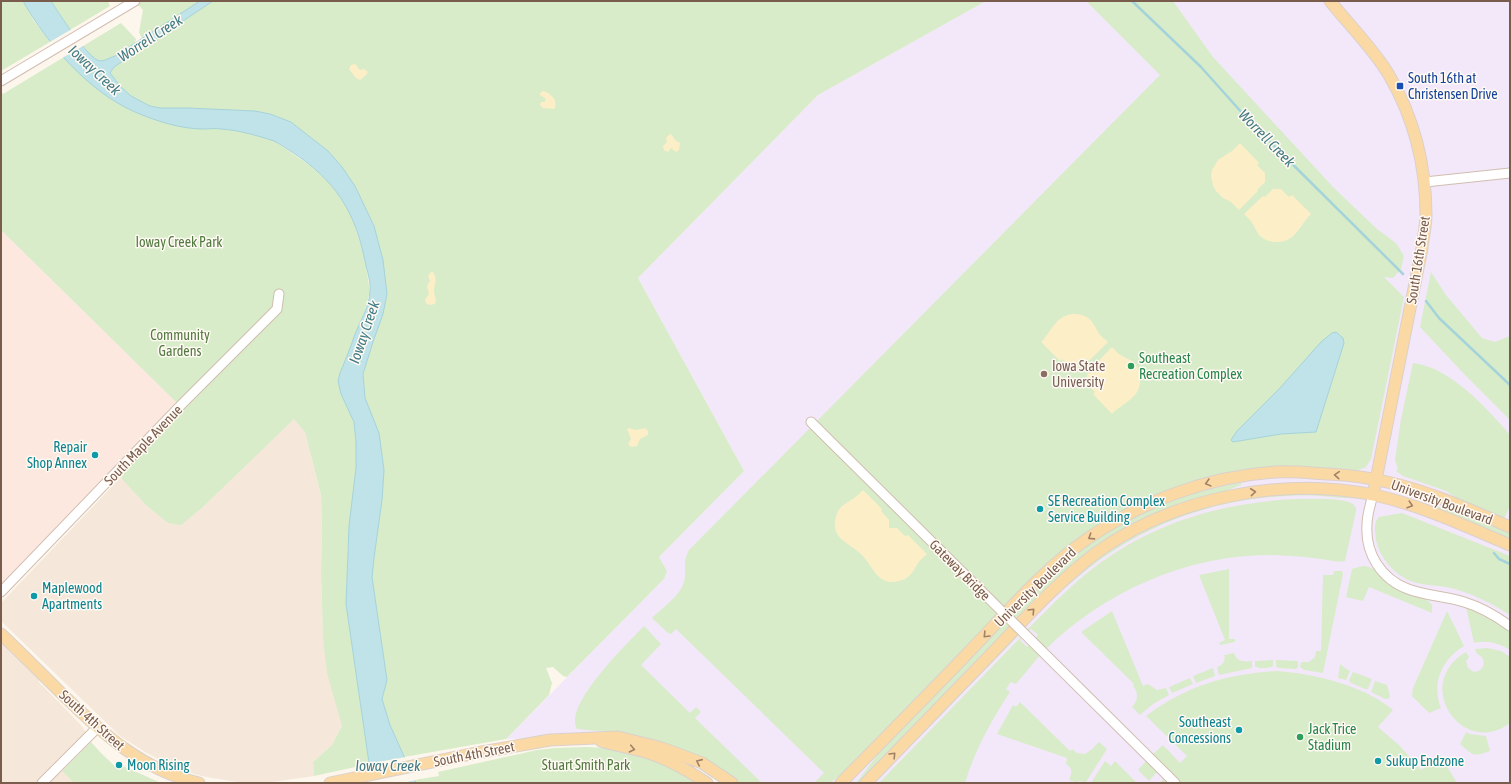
<svg xmlns="http://www.w3.org/2000/svg" width="1511" height="784" font-family="'Asap Condensed',sans-serif">
  <style>
    .residential { fill: #f5e8da }
    .commercial { fill: #fde8e0 }
    .education { fill: #f3e8fa }
    .green { fill: #d8ecc9 }
    .sand { fill: #fcefc7 }
    .water { fill: #bfe3e8; stroke: #a5d3da }
    .pier { fill: #fdf6ec }
    .lines { fill: none; stroke-linecap: round; stroke-linejoin: round }
    .stream { stroke: #a5d3da; stroke-width: 2.5 }
    .minor-casing { stroke: #d1beb0; stroke-width: 11 }
    .major-casing { stroke: #dad1cd; stroke-width: 13 }
    .minor { stroke: #fff; stroke-width: 9 }
    .major { stroke: #fbd9a5; stroke-width: 11 }
    .minor-bridge-casing { stroke: #d1beb0; stroke-width: 11; stroke-linecap: butt }
    .minor-bridge { stroke: #fff; stroke-width: 9 }
    .oneway { stroke: #a18267 }
    .transit-dot { fill: #1a4fb4; stroke: #fffaf3; stroke-width: 1.5 }
    .leisure-dot { fill: #2e9e5b; stroke: #fffaf3; stroke-width: 1.5 }
    .education-dot { fill: #8d6e63; stroke: #fffaf3; stroke-width: 1.5 }
    .culture-dot { fill: #0f9aa8; stroke: #fffaf3; stroke-width: 1.5 }
    .labels { text-anchor: middle; dominant-baseline: central; stroke-width: 3; stroke-linejoin: round; paint-order: stroke }
    .transit-label { font-size: 14px; fill: #164399; stroke: #fffaf3; text-anchor: start }
    .park-label { font-size: 14px; fill: #537a41; stroke: #fffaf3 }
    .street-label { font-size: 14px; fill: #7a5c4d; stroke: #fffaf3 }
    .leisure-label { font-size: 14px; fill: #27864d; stroke: #fffaf3; text-anchor: start }
    .education-label { font-size: 14px; fill: #785e54; stroke: #fffaf3; text-anchor: start }
    .culture-label { font-size: 14px; fill: #0d838f; stroke: #fffaf3; text-anchor: start }
    .water-label { font-size: 15px; font-style: italic; fill: #437c86; stroke: #fffaf3 }
  </style>
  <rect width="100%" height="100%" fill="#fdf6ec"/>
  <!-- residential -->
  <path class="residential" d="M294,418L305,432L321,495L322,532L321,572L323,639L342,726L332,745L313,762L314,776L266,783H243L201,776L173,767L145,752L120,736L1,621V603L121,477L122,479L203,507Z
    M1,634L38,670L39,682L81,725L88,736L58,767L74,783H1Z"/>
  <!-- commercial -->
  <path class="commercial" d="M1,230L176,402L1,592Z"/>
  <!-- education -->
  <path class="education" d="M986,1H1510V783H733L662,747L566,738L506,739L664,579L667,571L659,557L744,471L638,278L818,95Z"/>
  <!-- green -->
  <path class="green" d="M1,1H23L34,21L50,42L1,71Z
    M51,1H108L110,6L70,30Z
    M134,1H986L818,95L638,278L744,471L659,557L667,571L664,579L567,677L563,676L553,667L546,668L552,683L549,695L506,739L404,757L390,725L382,699L387,680L372,577L375,543L370,413L365,398L363,374L373,342L383,314L374,226L355,186L328,151L291,122L270,114L255,111L160,108L150,106L131,96L121,87L110,73L114,67L154,41L160,27L142,39L139,32L143,10Z
    M1086,1H1173L1213,57L1334,188L1377,229L1396,243L1404,256L1401,269L1393,278L1384,277L1404,297L1371,459L1366,467L1356,471L1300,467L1253,471L1098,528L851,767L830,783H814L824,773L676,629L671,634L668,633L652,618C662,608 680,596 684,582C687,570 682,563 689,550L1160,75Z
    M121,23L136,39L135,43C128,48 105,64 97,60C92,57 87,50 83,46Z
    M64,57L93,85L117,103L135,112L169,123L182,126L202,129L220,128L244,132L273,140L312,167L326,179L338,193L350,212L364,254L370,292L363,317L349,352L341,394L354,422L356,442V468L348,545L346,604L369,764L314,776L313,762L332,745L342,726L327,673L323,639L321,572L322,532L321,495L305,432L294,419L203,507L181,525L168,523L146,505L122,479L121,474L180,406L1,230V91L3,94Z
    M1431,272L1446,295L1482,338L1495,342L1510,336V420L1465,375L1420,327Z
    M1413,363C1450,367 1487,408 1510,435V506L1504,519L1463,502L1446,491L1403,476L1396,471L1398,469L1395,460L1401,419Z
    M1241,483V485L1129,529L1017,621L1012,616C1029,598 1045,580 1064,564C1114,522 1176,493 1241,483Z
    M1305,493L1358,498C1345,499 1333,497 1321,496C1301,495 1281,496 1261,498C1193,506 1128,534 1077,578C1058,593 1041,611 1024,628L1023,627C1045,605 1065,583 1090,565C1139,527 1198,505 1259,496C1274,494 1290,494 1305,493Z
    M1294,499C1307,499 1344,497 1353,504L1356,508V511L1345,561C1337,563 1329,560 1321,559C1304,557 1286,555 1269,555C1187,555 1104,592 1046,649L1035,639L1038,635L1031,629L1028,632L1027,630C1046,611 1065,591 1086,574C1146,525 1217,503 1294,499Z
    M1431,505L1460,512L1510,533V540L1430,507Z
    M1402,513L1510,556V615C1493,604 1475,595 1455,589C1441,585 1426,586 1413,582C1394,575 1380,558 1376,540C1375,531 1373,523 1379,517Z
    M1362,566C1376,565 1384,581 1395,588C1407,595 1425,594 1432,605V613L1369,587L1363,601L1346,597L1352,569Z
    M1229,569V639H1235V642L1220,645L1219,643L1225,640L1199,575Z
    M1334,571H1342L1343,574L1323,673L1304,670L1300,667L1301,662H1309L1315,657L1316,651H1321L1323,575H1333Z
    M1466,607L1494,621L1510,632V650C1499,643 1486,640 1474,643Z
    M1112,611L1143,686L1148,684L1157,690L1166,688L1169,695L1153,704L1140,715L1132,707C1138,700 1139,693 1133,686L1134,684L1081,632Z
    M1447,611L1464,646C1442,659 1431,684 1441,708L1429,713L1412,696L1413,688Z
    M1007,621L1012,626L859,783H856L882,749Z
    M644,626L661,644L641,665L690,713L696,707L701,712L695,718L762,783H740L726,773L620,733L577,729C563,705 628,643 644,626Z
    M1018,632L1020,634L875,783H872Z
    M1022,636L1023,637L1020,640L1027,647L1030,644L1041,654L1016,684L1011,682L1006,689L1010,692C991,721 975,750 965,783H879Z
    M1487,648L1501,651L1510,657V723C1463,759 1411,684 1466,652L1469,657L1466,661L1468,668L1474,672C1486,671 1487,658 1477,654L1475,649Z
    M1234,653C1237,662 1244,662 1252,661V668L1219,675L1217,667C1223,665 1226,661 1224,655Z
    M1273,660V666C1269,669 1258,669 1255,666V661Z
    M1276,660L1298,661V667L1296,669L1278,668L1276,666Z
    M1340,664L1345,668L1350,671L1346,680L1338,678Z
    M1213,668L1215,676L1196,683L1193,676Z
    M1277,671C1315,674 1363,685 1393,710L1378,727L1400,746L1421,770L1439,755L1441,756L1457,783H1160L1170,772L1152,755L1163,745L1180,763L1187,756L1146,716C1186,686 1227,674 1277,671Z
    M1353,672L1372,679L1368,689H1365L1351,683L1349,680Z
    M1190,678L1193,684L1172,693L1169,687Z
    M1375,681L1387,685L1390,696L1388,699H1385L1371,692Z
    M1020,702L1070,751L1072,749L1077,753L1085,754L1092,749L1099,742L1107,749L1086,782L1079,781L1075,782L1069,780C1072,772 1073,768 1066,764L1067,758L997,734L1013,705L1016,707Z
    M1466,732L1470,734L1486,736L1490,751C1474,757 1473,756 1460,744Z
    M91,742L102,754L118,769L121,765L161,783H74L62,771Z
    M587,747L605,748L652,757L701,783H416L414,780L439,776L438,772L537,750L554,748Z
    M1147,760L1158,771L1149,781L1138,770Z
    M1105,761L1111,766L1115,761L1137,783H1091Z"/>
  <!-- sand -->
  <path class="sand" d="M355,64L360,70L364,69L368,72L366,75L360,80L356,78L349,69L351,65Z
    M543,91C551,93 559,101 554,109L543,108L540,105L541,102H544L546,100L545,98L540,95V93Z
    M670,134L672,135L675,140L680,143L679,150L676,152L671,148L668,152L664,150L663,146L667,142L666,138Z
    M1240,143L1259,163L1257,165L1265,173V182L1257,190L1258,191L1239,210L1231,202L1223,198L1216,191L1213,186L1211,175L1212,170L1218,160L1232,151Z
    M1273,189H1281L1289,197L1292,195L1311,214C1299,226 1295,243 1276,242C1269,242 1263,239 1259,235C1256,231 1255,227 1253,224C1251,220 1247,217 1244,214L1263,196L1265,197Z
    M431,272H433C438,279 434,284 434,291C434,296 437,298 435,304L430,305L426,303L425,300L429,294L427,286L430,281L428,276Z
    M1073,314C1088,314 1092,320 1098,332C1100,336 1105,339 1108,342L1089,361L1087,359L1079,367L1071,368L1062,359L1060,361L1041,342C1052,331 1055,316 1073,314Z
    M1112,347C1115,350 1118,354 1122,356C1125,358 1129,359 1133,362C1137,366 1140,372 1140,379C1141,398 1124,402 1112,414L1093,394L1095,392L1087,384V375L1095,367L1094,366Z
    M629,428L636,430L645,428L648,431V435L640,439L637,446L631,447L628,444L631,439L627,429Z
    M863,490L882,509L881,511L889,520V528H897L905,536L908,535L927,554C924,557 920,560 918,563C913,571 910,579 899,581C878,587 873,566 861,554C849,542 830,539 836,517C838,506 846,504 854,498C857,496 860,493 863,490Z"/>
  <!-- water -->
  <path class="water" d="M23,1H51C58,12 88,59 100,61C105,61 111,57 115,56L200,1H213L114,67L110,73L121,87L131,96L150,106L160,108H188L255,111L270,114L291,122L328,151L342,167L355,186L374,226L383,260L387,294L383,314L373,342L363,374L365,398L379,433L384,470L382,500L374,558L372,577L387,680L382,699L390,725L416,783H375L370,770L346,604L349,526L356,468V442L354,422L341,394L338,381L340,373C345,361 350,349 354,337C359,323 370,306 370,291C371,282 367,271 365,261C355,211 335,180 292,152C285,148 278,142 271,140C255,135 238,130 221,129C215,128 209,129 203,129C181,129 156,121 135,112C89,92 47,44 23,1Z
    M1336,332L1343,338L1344,343L1316,432L1281,434L1233,442L1231,440L1237,431L1280,388L1321,342L1332,333Z"/>
  <!-- pier -->
  <path class="pier" d="M72,29L85,45L62,58L48,43Z
    M406,757L417,780L401,783H373L367,764Z"/>
  <g class="lines">
    <!-- stream -->
    <path class="stream" d="M1132,1L1201,67L1252,124L1403,274
      M1426,301L1439,318L1510,385
      M1494,553L1499,559L1510,564"/>
    <defs>
      <path id="minor" d="M1,81L135,1
        M1425,182L1510,173
        M811,422L821,432
        M1373,495C1370,505 1367,515 1367,525C1365,553 1381,579 1408,589C1426,596 1446,596 1464,602C1481,607 1496,616 1510,626
        M1,592L180,406L277,309L279,294
        M1167,775L1175,783
        M42,783L97,728"/>
      <path id="major" d="M1330,1C1349,25 1373,48 1389,75C1414,118 1426,165 1426,215C1426,226 1423,237 1422,248L1373,495
        M1,634C22,654 42,674 62,694C103,734 142,770 199,783
        M601,741C617,746 634,748 649,753C670,760 689,771 707,783
        M330,783L476,753L550,740L618,737L662,748L702,763L732,783
        M841,783C883,740 925,698 966,655C1005,615 1041,571 1087,539C1142,501 1209,476 1276,472C1293,471 1311,473 1328,474C1348,475 1367,477 1387,482C1429,491 1470,510 1510,527
        M866,783C910,738 953,693 997,648C1028,615 1059,581 1096,553C1172,498 1282,476 1374,495C1421,505 1465,526 1510,545"/>
    </defs>
    <!-- minor casing -->
    <use href="#minor" class="minor-casing"/>
    <!-- major casing -->
    <use href="#major" class="major-casing"/>
    <!-- minor -->
    <use href="#minor" class="minor"/>
    <!-- major -->
    <use href="#major" class="major"/>
    <defs>
      <path id="minor-bridge" d="M821,432L1167,775"/>
    </defs>
    <!-- minor-bridge casing -->
    <use href="#minor-bridge" class="minor-bridge-casing"/>
    <!-- minor-bridge -->
    <use href="#minor-bridge" class="minor-bridge"/>
  </g>
  <!-- one-way arrows -->
  <defs><path id="oneway-chevron" d="M-2-3.5L2.5 0L-2 3.5" fill="none" stroke-width="1.6" stroke-linecap="round" stroke-linejoin="round"/></defs>
  <g class="oneway">
    <use href="#oneway-chevron" transform="translate(1337 475) rotate(-176)"/>
    <use href="#oneway-chevron" transform="translate(1208 483) rotate(165)"/>
    <use href="#oneway-chevron" transform="translate(1253 492) rotate(-6)"/>
    <use href="#oneway-chevron" transform="translate(1410 505) rotate(18)"/>
    <use href="#oneway-chevron" transform="translate(1091 537) rotate(147)"/>
    <use href="#oneway-chevron" transform="translate(1032 611) rotate(-46)"/>
    <use href="#oneway-chevron" transform="translate(986 635) rotate(134)"/>
    <use href="#oneway-chevron" transform="translate(632 749) rotate(12)"/>
    <use href="#oneway-chevron" transform="translate(893 755) rotate(-46)"/>
    <use href="#oneway-chevron" transform="translate(699 762) rotate(-156)"/>
  </g>
  <!-- markers -->
  <rect class="transit-dot" x="1396" y="82" width="8" height="8" rx="2"/>
  <g class="leisure-dot">
    <circle cx="1131" cy="366" r="4"/>
    <circle cx="1300" cy="737" r="4"/>
  </g>
  <circle class="education-dot" cx="1044" cy="374" r="4"/>
  <g class="culture-dot">
    <circle cx="95" cy="455" r="4"/>
    <circle cx="1040" cy="509" r="4"/>
    <circle cx="34" cy="596" r="4"/>
    <circle cx="1239" cy="730" r="4"/>
    <circle cx="1378" cy="761" r="4"/>
    <circle cx="119" cy="765" r="4"/>
  </g>
  <g class="labels">
    <!-- transit labels -->
    <g class="transit-label">
      <text x="1408" y="78">South 16th at<tspan x="1408" dy="16">Christensen Drive</tspan></text>
    </g>
    <!-- park labels -->
    <g class="park-label">
      <text x="179" y="242">Ioway Creek Park</text>
      <text x="180" y="335">Community<tspan x="180" dy="16">Gardens</tspan></text>
      <text x="586" y="765">Stuart Smith Park</text>
    </g>
    <!-- street labels -->
    <g class="street-label">
      <text transform="translate(1418 260) rotate(-81)">South 16th Street</text>
      <text transform="translate(143 445) rotate(-46)">South Maple Avenue</text>
      <text transform="translate(1442 502) rotate(20)">University Boulevard</text>
      <text transform="translate(960 570) rotate(45)">Gateway Bridge</text>
      <text transform="translate(1035 587) rotate(-44)">University Boulevard</text>
      <text transform="translate(92 720) rotate(42)">South 4th Street</text>
      <text transform="translate(474 754) rotate(-11)">South 4th Street</text>
    </g>
    <!-- leisure labels -->
    <g class="leisure-label">
      <text x="1139" y="358">Southeast<tspan x="1139" dy="16">Recreation Complex</tspan></text>
      <text x="1308" y="729">Jack Trice<tspan x="1308" dy="16">Stadium</tspan></text>
    </g>
    <!-- education labels -->
    <g class="education-label">
      <text x="1052" y="366">Iowa State<tspan x="1052" dy="16">University</tspan></text>
    </g>
    <!-- culture labels -->
    <g class="culture-label">
      <text x="87" y="447" text-anchor="end">Repair<tspan x="87" dy="16">Shop Annex</tspan></text>
      <text x="1048" y="501">SE Recreation Complex<tspan x="1048" dy="16">Service Building</tspan></text>
      <text x="42" y="588">Maplewood<tspan x="42" dy="16">Apartments</tspan></text>
      <text x="1231" y="722" text-anchor="end">Southeast<tspan x="1231" dy="16">Concessions</tspan></text>
      <text x="1386" y="761">Sukup Endzone</text>
      <text x="127" y="765">Moon Rising</text>
    </g>
    <!-- water labels -->
    <g class="water-label">
      <text transform="translate(150 38) rotate(-33)">Worrell Creek</text>
      <text transform="translate(95 70) rotate(43)">Ioway Creek</text>
      <text transform="translate(1267 138) rotate(46)">Worrell Creek</text>
      <text transform="translate(364 332) rotate(-71)">Ioway Creek</text>
      <text x="388" y="765">Ioway Creek</text>
    </g>
  </g>
  <!-- border -->
  <rect width="1511" height="784" fill="none" stroke="#7a5c4d" stroke-width="4"/>
</svg>
